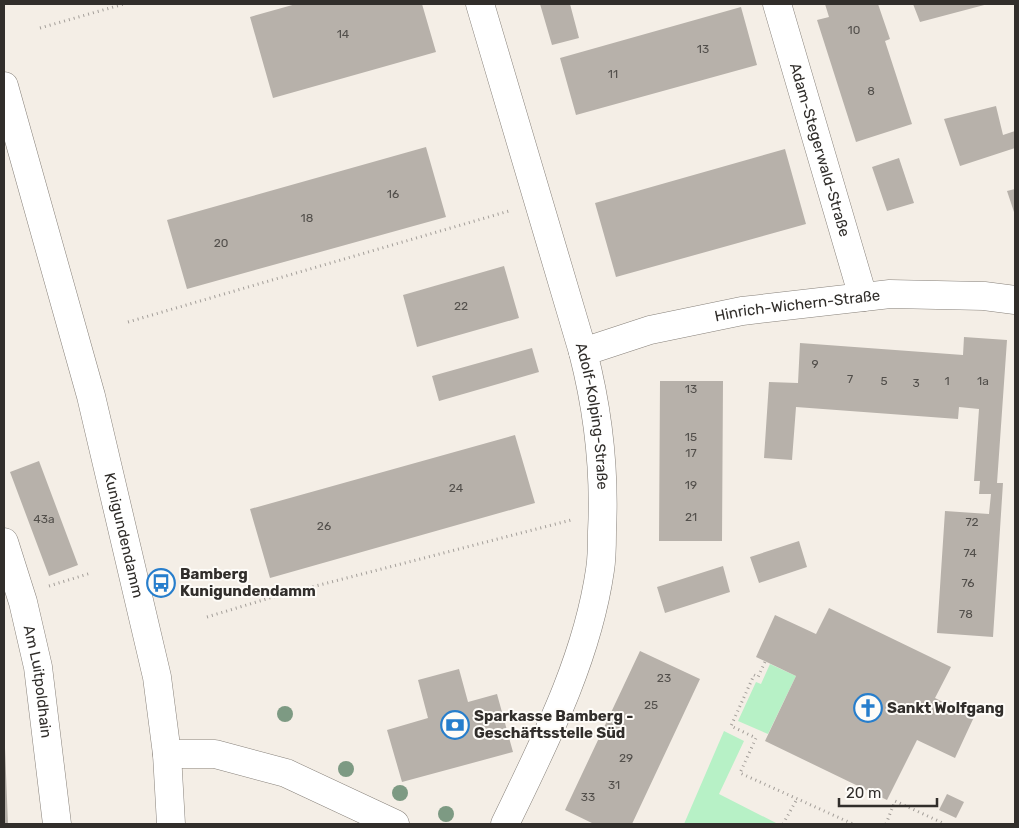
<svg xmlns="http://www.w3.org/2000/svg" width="1019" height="828" font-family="Rubik,sans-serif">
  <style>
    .green { fill: #b7f1c6 }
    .building { fill: #b7b1aa }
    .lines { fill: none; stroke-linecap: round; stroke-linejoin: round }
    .minor-casing { stroke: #87817a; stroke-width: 29 }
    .tertiary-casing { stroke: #87817a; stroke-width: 29 }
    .path { stroke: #a39e99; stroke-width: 3; stroke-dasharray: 1 4; stroke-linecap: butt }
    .minor { stroke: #fff; stroke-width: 28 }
    .tertiary { stroke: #fff; stroke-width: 28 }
    .tree { fill: #7d9a83 }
    .labels { text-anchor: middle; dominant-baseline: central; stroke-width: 4; stroke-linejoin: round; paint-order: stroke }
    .number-label { font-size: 12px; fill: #524f4b }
    .street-label { font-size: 15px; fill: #312e2b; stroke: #fefcf8 }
    .poi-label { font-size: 15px; font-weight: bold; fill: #312e2b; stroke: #fefcf8; text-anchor: start }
  </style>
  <rect width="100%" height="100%" fill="#f4eee6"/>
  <!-- green -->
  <path class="green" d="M770,664L796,676L768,734L738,721L756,682L761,684Z
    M724,731L744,741L719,794L778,824H684Z"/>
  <!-- building -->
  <path class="building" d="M296,4H422L436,52L273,98L250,17Z
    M540,4H570L579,38L552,45Z
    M825,4H878L890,39L885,41L912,124L856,142L817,20L829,17Z
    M913,4H988L920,22Z
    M741,7L757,65L576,115L560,58Z
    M996,106L1003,135L1015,131V148L960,166L944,119Z
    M426,147L446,217L187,289L167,220Z
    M785,149L806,224L616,277L595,203Z
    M899,158L914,203L887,211L872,167Z
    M1015,189V215L1007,191Z
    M504,266L519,318L417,347L403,295Z
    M964,337L1007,340L997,483H1003L993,637L937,633L945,511L989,514L991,494H979L980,481H974L979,409L959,407L958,419L796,407L792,460L764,458L769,382L798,383L800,343L963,355Z
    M532,348L539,372L439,401L432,376Z
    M660,381H723L722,541H659Z
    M515,435L535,503L270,578L250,509Z
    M39,461L78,565L49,576L10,472Z
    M799,541L807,567L759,583L750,557Z
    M723,566L730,592L665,613L657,587Z
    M829,608L951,667L935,698L974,717L955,758L917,740L887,800L765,741L796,676L756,657L775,615L816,634Z
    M640,651L700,679L632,824H594L565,810Z
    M459,669L468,702L497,694L513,752L402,782L387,730L428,718L418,680Z
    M4,748H5L8,824H4Z
    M947,794L964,802L956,818L939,810Z"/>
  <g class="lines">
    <defs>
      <g id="minor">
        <path id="s1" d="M480,4L583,352C598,410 605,471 602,532C602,544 602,558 600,570C587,660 544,743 505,824"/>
        <path id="s2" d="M777,4L863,297"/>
        <path id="s3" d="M583,352L650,330L742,311L890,294L984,296L1015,300"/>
        <path id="s4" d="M4,542L23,602L38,667L57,824"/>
        <path d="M167,754H215L286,773L395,824"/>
      </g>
      <g id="tertiary">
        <path id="s5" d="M4,86L91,396L157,677L167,754L171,824"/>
      </g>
    </defs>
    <!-- minor casing -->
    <use href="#minor" class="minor-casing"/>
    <!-- tertiary casing -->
    <use href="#tertiary" class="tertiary-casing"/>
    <!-- path -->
    <path class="path" d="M40,28L124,4
      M128,322L509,211
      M49,586L91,573
      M207,617L273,597L571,520
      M765,662L758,677L754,675L731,726L756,738L740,773L853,824
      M783,824L797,799
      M886,824L895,801L945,824"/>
    <!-- minor -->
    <use href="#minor" class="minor"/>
    <!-- tertiary -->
    <use href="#tertiary" class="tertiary"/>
  </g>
  <!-- trees -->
  <g class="tree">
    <circle cx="285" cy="714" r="8"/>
    <circle cx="346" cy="769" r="8"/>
    <circle cx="400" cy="793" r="8"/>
    <circle cx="446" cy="814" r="8"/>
  </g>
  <!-- icons -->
  <defs>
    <symbol id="bus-ring" viewBox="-11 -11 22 22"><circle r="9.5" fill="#fefcf8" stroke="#277ecc" stroke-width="1.5"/><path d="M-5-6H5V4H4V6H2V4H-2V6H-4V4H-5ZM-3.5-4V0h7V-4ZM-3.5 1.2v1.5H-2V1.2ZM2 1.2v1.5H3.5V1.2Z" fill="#277ecc"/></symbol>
    <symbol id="church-ring" viewBox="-11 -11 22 22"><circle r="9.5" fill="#fefcf8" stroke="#277ecc" stroke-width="1.5"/><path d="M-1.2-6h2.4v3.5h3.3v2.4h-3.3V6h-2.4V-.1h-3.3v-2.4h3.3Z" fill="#277ecc"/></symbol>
    <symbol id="bank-ring" viewBox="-11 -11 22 22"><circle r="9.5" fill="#fefcf8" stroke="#277ecc" stroke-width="1.5"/><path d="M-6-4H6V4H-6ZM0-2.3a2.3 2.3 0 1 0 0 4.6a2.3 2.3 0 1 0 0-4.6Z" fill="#277ecc"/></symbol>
  </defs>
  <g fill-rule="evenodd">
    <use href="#bus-ring" x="145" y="567" width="32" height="32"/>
    <use href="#church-ring" x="852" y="692" width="32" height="32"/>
    <use href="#bank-ring" x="439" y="709" width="32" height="32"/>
  </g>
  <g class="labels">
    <!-- number labels -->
    <g class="number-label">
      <text x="854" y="30">10</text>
      <text x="343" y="34">14</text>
      <text x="703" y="49">13</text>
      <text x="613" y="74">11</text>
      <text x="871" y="91">8</text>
      <text x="393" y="194">16</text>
      <text x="307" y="218">18</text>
      <text x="221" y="243">20</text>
      <text x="461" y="306">22</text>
      <text x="815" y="364">9</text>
      <text x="850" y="379">7</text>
      <text x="884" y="381">5</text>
      <text x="947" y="381">1</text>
      <text x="983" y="381">1a</text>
      <text x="916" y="383">3</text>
      <text x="691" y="389">13</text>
      <text x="691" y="437">15</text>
      <text x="691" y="453">17</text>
      <text x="691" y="485">19</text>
      <text x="456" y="488">24</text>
      <text x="691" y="517">21</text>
      <text x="44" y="519">43a</text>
      <text x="972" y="522">72</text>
      <text x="324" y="526">26</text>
      <text x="970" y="553">74</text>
      <text x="968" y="583">76</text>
      <text x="966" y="614">78</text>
      <text x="664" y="678">23</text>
      <text x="651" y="705">25</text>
      <text x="626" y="758">29</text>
      <text x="614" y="785">31</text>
      <text x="588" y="797">33</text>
    </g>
    <!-- street labels -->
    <g class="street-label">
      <text stroke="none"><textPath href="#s2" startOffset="152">Adam-Stegerwald-Straße</textPath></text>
      <text stroke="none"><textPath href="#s3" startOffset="220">Hinrich-Wichern-Straße</textPath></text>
      <text stroke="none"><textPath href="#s1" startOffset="428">Adolf-Kolping-Straße</textPath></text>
      <text stroke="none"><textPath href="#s5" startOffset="465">Kunigundendamm</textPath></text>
      <text stroke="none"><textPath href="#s4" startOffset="144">Am Luitpoldhain</textPath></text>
    </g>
    <!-- poi labels -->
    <g class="poi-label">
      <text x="180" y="574">Bamberg<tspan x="180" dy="17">Kunigundendamm</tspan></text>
      <text x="887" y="708">Sankt Wolfgang</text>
      <text x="474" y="716">Sparkasse Bamberg -<tspan x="474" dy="17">Geschäftsstelle Süd</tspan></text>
    </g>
  </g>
  <!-- border -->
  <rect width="1019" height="828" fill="none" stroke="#312e2b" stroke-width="10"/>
  <!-- scale -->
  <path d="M839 798v8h98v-8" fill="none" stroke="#312e2b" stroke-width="2.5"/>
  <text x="846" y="798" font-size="15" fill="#312e2b" stroke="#fefcf8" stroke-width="4" paint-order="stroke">20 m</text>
</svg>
